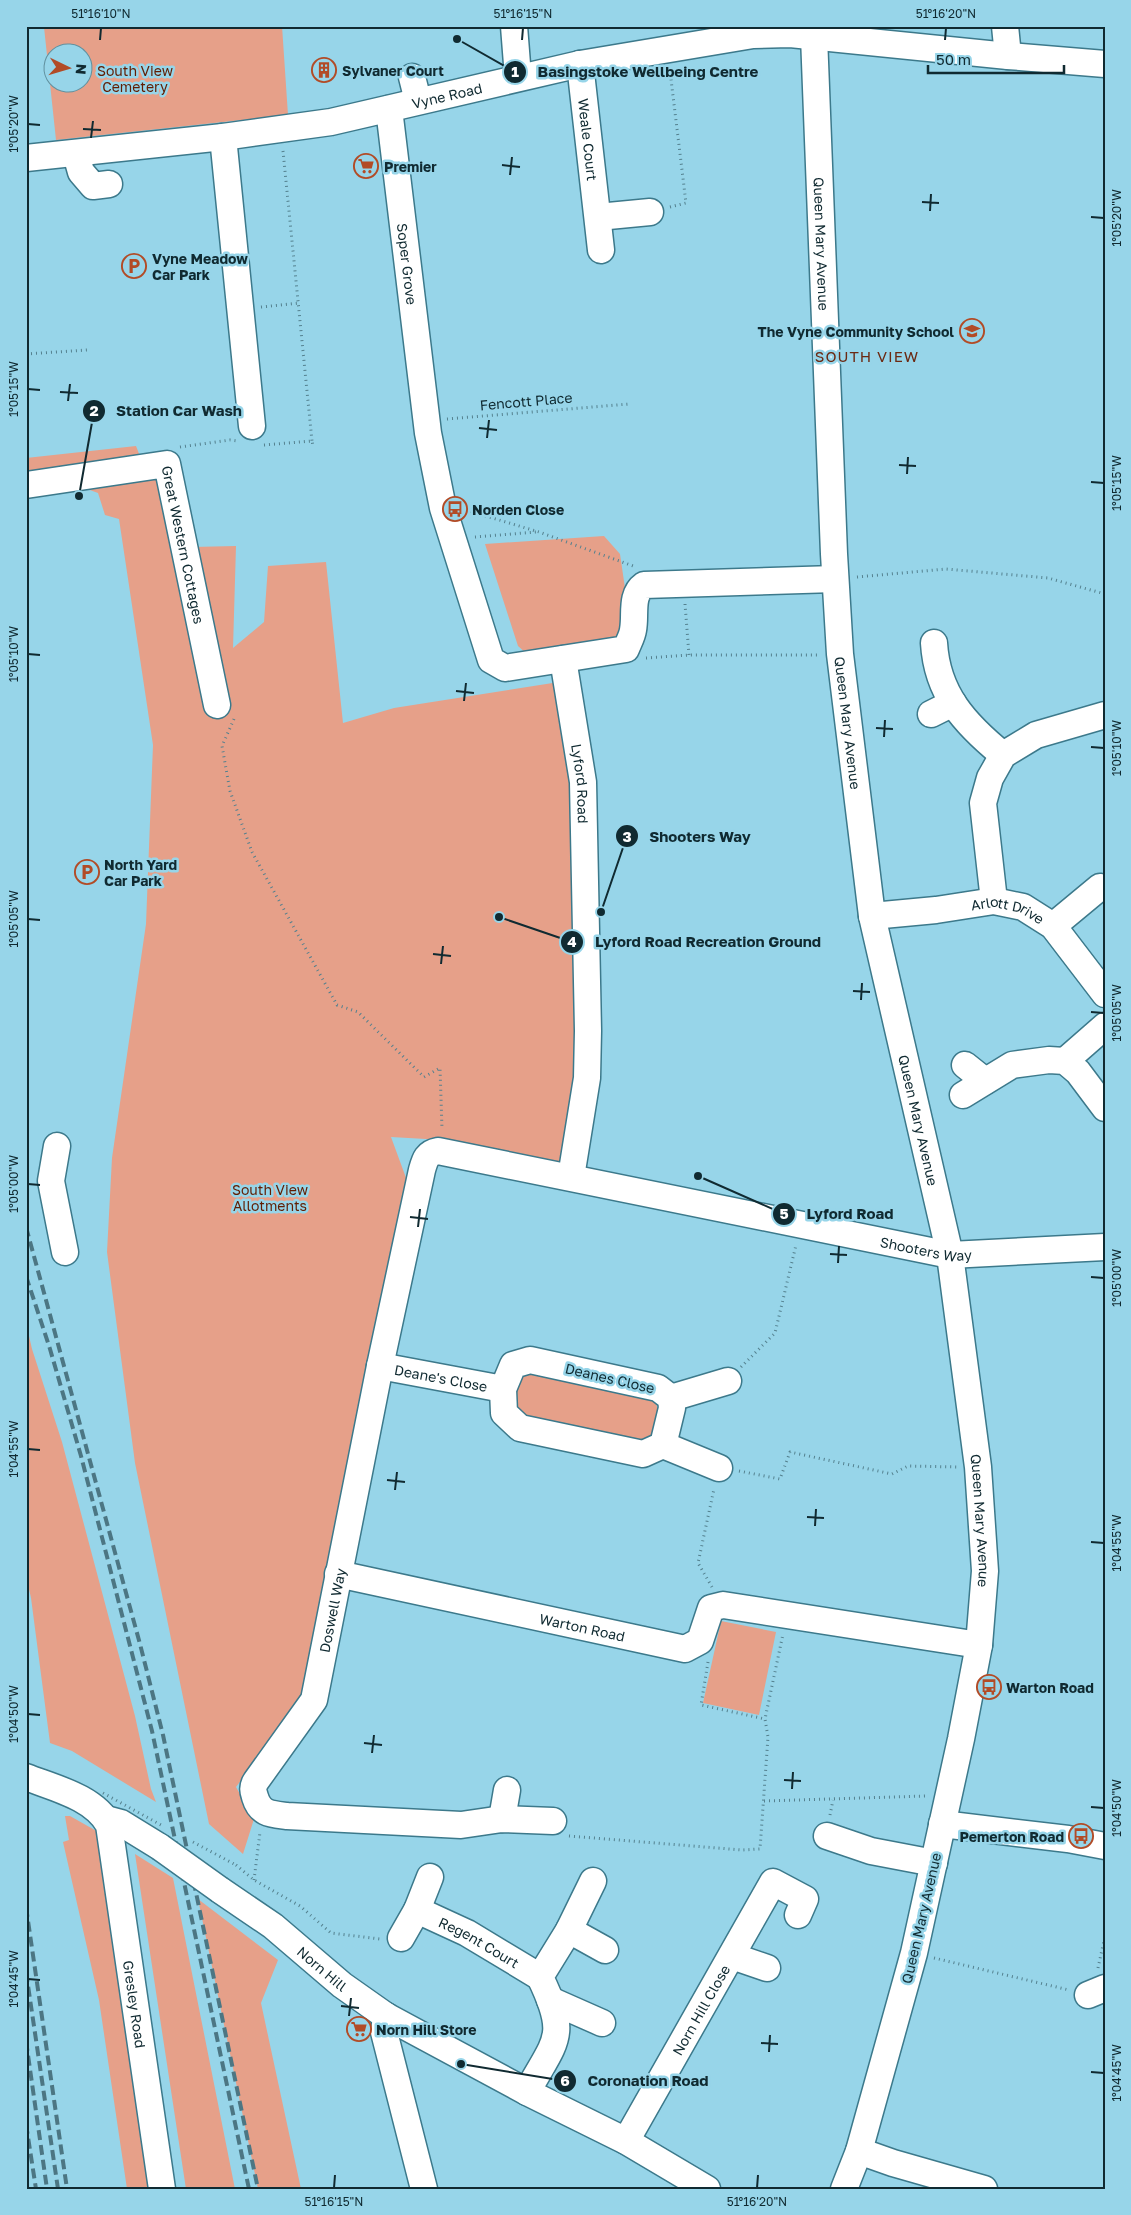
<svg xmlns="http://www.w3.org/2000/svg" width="1131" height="2215" font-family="'Golos Text',sans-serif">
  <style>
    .green { fill: #e6a089; fill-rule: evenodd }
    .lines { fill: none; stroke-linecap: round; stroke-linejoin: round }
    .minor-casing { stroke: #3c798b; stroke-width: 29 }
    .path { stroke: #54808e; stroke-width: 3; stroke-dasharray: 1 4; stroke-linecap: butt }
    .minor { stroke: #fff; stroke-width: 26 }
    .rail { stroke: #4c7683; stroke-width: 4; stroke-dasharray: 10 5; stroke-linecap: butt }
    .minor-bridge-casing { stroke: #3c798b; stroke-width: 29; stroke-linecap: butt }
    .path-bridge { stroke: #54808e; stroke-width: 3; stroke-dasharray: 1 4; stroke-linecap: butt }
    .minor-bridge { stroke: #fff; stroke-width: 26 }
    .ticks { fill: none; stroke: #102a31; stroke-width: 2 }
    .labels { text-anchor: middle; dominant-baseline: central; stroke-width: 5; stroke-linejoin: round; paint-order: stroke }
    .park-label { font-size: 14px; fill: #611d02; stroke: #97d5e9 }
    .poi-label { font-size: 14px; font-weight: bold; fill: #102a31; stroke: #97d5e9; text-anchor: start }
    .street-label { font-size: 14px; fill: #102a31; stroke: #97d5e9 }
    .neighbourhood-label { font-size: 15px; letter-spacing: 1px; fill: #6b2912; stroke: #97d5e9 }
    .leader { fill: none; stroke: #102a31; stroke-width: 2 }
    .callout-dot { fill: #102a31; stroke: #97d5e9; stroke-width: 2 }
    .mark-label { font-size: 15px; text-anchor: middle; font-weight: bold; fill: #fff }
    .callout-label { font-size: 15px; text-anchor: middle; font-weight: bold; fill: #102a31; stroke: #97d5e9; stroke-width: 5; stroke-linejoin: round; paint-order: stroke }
    .neatline { fill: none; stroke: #102a31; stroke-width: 2 }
    .ticks-label { font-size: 12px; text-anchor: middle; fill: #102a31 }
  </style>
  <rect width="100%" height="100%" fill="#97d5e9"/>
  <!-- green -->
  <path class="green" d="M26,26H282L288,115L56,140L44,27ZM52,52H82V82H52Z
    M136,446L148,477L164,479L192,547L236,546L233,648L264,622L268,566L326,562L343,723L394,708L559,682L571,731L579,876L572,1166L443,1140L391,1137L409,1186L401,1228L325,1576L302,1699L236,1787L254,1819L243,1854L209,1824L135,1463L107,1252L112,1158L146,924L153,745L119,519L105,515L98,493L87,489L26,480V458Z
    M604,536L620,554L626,595L621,643L528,655L518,646L485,544Z
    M26,1323L32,1349L62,1442L135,1716L151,1789L156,1802L72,1751L50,1743L31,1598L26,1576Z
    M519,1371L651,1396C663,1408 655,1422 652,1436L643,1441L518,1417L510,1396Z
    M721,1621L776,1632L759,1715L703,1703Z
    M65,1816H70L100,1833L155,2189H127L99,2000L63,1842L69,1840Z
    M135,1854L173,1878L235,2189H186Z
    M198,1899L278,1960L261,2003L301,2189H258Z"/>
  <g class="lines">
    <defs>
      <g id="minor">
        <path d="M514,26L518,77"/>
        <path d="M1005,26L1008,56"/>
        <path id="s1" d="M814,36L834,554L840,654L872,916L950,1255L978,1467L985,1571L979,1645L961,1739L914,1953L859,2151L844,2189"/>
        <path id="s2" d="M580,64L601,250"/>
        <path d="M412,77L418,101"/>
        <path id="s3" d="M389,109L428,433L443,508L491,660L505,668L626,649C628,643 632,637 633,630C636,615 630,595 644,585L835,579"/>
        <path d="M223,137L252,426"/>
        <path d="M76,154L81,172L93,186L109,184"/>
        <path id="s4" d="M26,158L223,137L331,122L580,64L753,35L790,34L1008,56L1105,64"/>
        <path d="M598,217L650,212"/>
        <path id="s5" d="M26,485L167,464L217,705"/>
        <path d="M934,643C937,694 965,724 1003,755"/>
        <path id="s6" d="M563,659L583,782L588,1031L587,1078L571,1177"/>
        <path d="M931,714L953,703"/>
        <path d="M994,901L983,803L990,778L1003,755L1036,735L1105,715"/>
        <path id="s7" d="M872,916L936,910L994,901L1023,907L1053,926L1105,994"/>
        <path d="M1053,926L1100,887"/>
        <path d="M1065,1061L1105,1026"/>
        <path d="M965,1065L985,1081"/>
        <path d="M963,1095L1012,1065L1049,1060L1065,1061L1078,1072L1105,1108"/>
        <path d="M57,1146L51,1181L65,1252"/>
        <path d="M530,1360L658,1388L671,1398L672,1408L663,1445L643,1454L520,1428L504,1413L503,1389L513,1365Z"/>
        <path id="s8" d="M380,1366L503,1389"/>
        <path d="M671,1398L728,1381"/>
        <path d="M663,1445L719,1468"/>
        <path id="s9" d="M338,1574L685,1649L700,1641L711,1608L723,1605L979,1645"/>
        <path id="s10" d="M26,1777C54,1788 94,1797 109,1825L162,2189"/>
        <path d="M106,1819L121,1823L160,1847"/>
        <path d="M502,1819L507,1790"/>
        <path id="s11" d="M553,1821L502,1819L461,1825L287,1816C271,1814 260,1814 255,1797C253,1791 252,1787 256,1781L314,1700L380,1366L422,1170C425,1159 427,1153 438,1151L950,1255L1105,1247"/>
        <path d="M942,1824L1068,1839L1105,1846"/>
        <path d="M827,1836L871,1851L934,1863"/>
        <path id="s12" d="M220,1890L273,1926L342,1985L386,2016L527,2092L626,2141L707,2189"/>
        <path id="s13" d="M417,1910L467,1933L540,1977"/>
        <path d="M569,1930L605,1950"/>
        <path d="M401,1938L417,1910L430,1877"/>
        <path d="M732,1956L767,1968"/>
        <path d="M1088,1995L1105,1988"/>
        <path d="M550,2000L602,2023"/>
        <path d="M386,2016L384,2032L424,2189"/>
        <path d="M527,2092C556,2039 569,2037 540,1977L569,1930L593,1881"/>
        <path id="s14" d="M626,2141L773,1882L805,1899L798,1915"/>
        <path d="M859,2151L893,2163L984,2189"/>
      </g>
    </defs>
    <!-- minor casing -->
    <use href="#minor" class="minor-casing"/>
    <!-- path -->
    <path class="path" d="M283,151L312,441
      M670,207L686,203L670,71
      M261,307L300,303
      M26,354L87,350
      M447,419L629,404
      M264,445L312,441L313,446
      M180,447L230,440L238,441
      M466,510L539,532L636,567
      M475,537L536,532
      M857,577L946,569L1048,578L1105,594
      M685,604L689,655
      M646,658L689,655H819
      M234,719L222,746L230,791L252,852L337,1005L358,1012L424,1077L440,1068L442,1129
      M741,1367L775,1333L796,1245
      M739,1471L780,1479L790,1452L892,1474L908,1466L958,1467
      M712,1587L698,1563L714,1489
      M708,1662L701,1705L765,1719
      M764,1801L926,1796
      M830,1815L833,1800
      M569,1836L742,1850L760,1849L768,1737L765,1719L783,1634
      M236,1865L254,1880L300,1906L331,1933L380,1939
      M254,1880L260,1832
      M934,1958L1069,1990
      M1098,1968L1105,1936"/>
    <!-- minor -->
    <use href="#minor" class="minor"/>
    <!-- rail -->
    <path class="rail" d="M26,1227L140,1644L163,1735L258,2189
      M26,1276L50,1349L81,1456L152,1731L249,2189
      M26,1907L67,2189
      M26,1972L58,2189
      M26,2041L47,2189
      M26,2124L36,2189"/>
    <defs>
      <path id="minor-bridge" d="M160,1847L220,1890"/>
    </defs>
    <!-- minor-bridge casing -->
    <use href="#minor-bridge" class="minor-bridge-casing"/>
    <!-- path-bridge -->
    <path class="path-bridge" d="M103,1793L161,1825
      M193,1842L236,1865"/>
    <!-- minor-bridge -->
    <use href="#minor-bridge" class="minor-bridge"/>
  </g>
  <!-- ticks -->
  <path class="ticks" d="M100,40L101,28M522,40L523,28M945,40L946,28M28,124L40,125M83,129L101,130M91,138L93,121M502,165L520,167M510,175L512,157M922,202L939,203M930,211L931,194M1091,217L1104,218M28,389L40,390M60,392L78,393M68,401L70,384M479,428L497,430M487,438L489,420M899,465L916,466M907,474L908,457M1091,482L1104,483M28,654L40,655M456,691L474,693M464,701L466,683M876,728L893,729M884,737L885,720M1091,747L1104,748M28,919L40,920M433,954L451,956M441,964L443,946M853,991L870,992M861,1000L862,983M1091,1012L1104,1013M28,1184L40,1185M410,1217L428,1219M418,1227L420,1209M830,1254L847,1255M838,1263L839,1246M1091,1277L1104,1278M28,1449L40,1450M387,1480L405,1482M395,1490L397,1472M807,1517L824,1518M815,1526L816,1509M1091,1542L1104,1543M28,1714L40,1715M364,1743L382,1745M372,1753L374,1735M784,1780L801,1781M792,1789L793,1772M1091,1807L1104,1808M28,1979L40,1980M341,2006L359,2008M349,2016L351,1998M761,2043L778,2044M769,2052L770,2035M1091,2072L1104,2073M334,2188L335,2175M757,2188L758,2175"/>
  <!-- icons -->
  <defs>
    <symbol id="building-ring" viewBox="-11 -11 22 22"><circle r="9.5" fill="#97d5e9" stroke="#b24b26" stroke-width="1.5"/><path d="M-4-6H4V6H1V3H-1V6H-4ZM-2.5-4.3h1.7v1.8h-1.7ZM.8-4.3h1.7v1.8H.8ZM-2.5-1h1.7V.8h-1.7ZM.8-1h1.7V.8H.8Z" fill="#b24b26"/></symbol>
    <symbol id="supermarket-ring" viewBox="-11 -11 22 22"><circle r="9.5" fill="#97d5e9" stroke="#b24b26" stroke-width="1.5"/><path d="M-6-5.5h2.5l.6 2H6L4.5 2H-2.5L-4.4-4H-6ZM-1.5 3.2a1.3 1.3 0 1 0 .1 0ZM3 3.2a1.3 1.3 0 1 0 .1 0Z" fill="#b24b26"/></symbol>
    <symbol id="parking-ring" viewBox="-11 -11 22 22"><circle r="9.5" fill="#97d5e9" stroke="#b24b26" stroke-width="1.5"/><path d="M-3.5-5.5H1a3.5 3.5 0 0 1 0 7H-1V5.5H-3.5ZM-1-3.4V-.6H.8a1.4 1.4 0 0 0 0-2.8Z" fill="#b24b26"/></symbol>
    <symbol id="school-ring" viewBox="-11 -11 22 22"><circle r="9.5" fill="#97d5e9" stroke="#b24b26" stroke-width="1.5"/><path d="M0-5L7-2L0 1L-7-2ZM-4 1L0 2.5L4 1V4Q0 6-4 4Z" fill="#b24b26"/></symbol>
    <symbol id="bus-ring" viewBox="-11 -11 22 22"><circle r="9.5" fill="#97d5e9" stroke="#b24b26" stroke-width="1.5"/><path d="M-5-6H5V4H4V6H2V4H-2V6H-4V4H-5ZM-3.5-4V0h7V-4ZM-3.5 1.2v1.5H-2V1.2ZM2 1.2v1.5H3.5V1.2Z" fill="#b24b26"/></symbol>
  </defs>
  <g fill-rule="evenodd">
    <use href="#building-ring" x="310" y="56" width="28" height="28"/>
    <use href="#supermarket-ring" x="352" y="152" width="28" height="28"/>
    <use href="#parking-ring" x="120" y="252" width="28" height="28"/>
    <use href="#school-ring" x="958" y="317" width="28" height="28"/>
    <use href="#bus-ring" x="441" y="495" width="28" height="28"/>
    <use href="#parking-ring" x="73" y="858" width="28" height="28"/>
    <use href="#bus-ring" x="975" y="1673" width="28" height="28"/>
    <use href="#bus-ring" x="1067" y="1822" width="28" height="28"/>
    <use href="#supermarket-ring" x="345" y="2015" width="28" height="28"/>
  </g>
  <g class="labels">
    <!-- park labels -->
    <g class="park-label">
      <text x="135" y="70">South View<tspan x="135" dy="16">Cemetery</tspan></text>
      <text x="270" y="1189">South View<tspan x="270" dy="16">Allotments</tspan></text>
    </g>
    <!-- poi labels -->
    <g class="poi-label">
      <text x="342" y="70">Sylvaner Court</text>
      <text x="384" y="166">Premier</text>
      <text x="152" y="258">Vyne Meadow<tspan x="152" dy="16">Car Park</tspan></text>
      <text x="954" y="331" text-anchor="end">The Vyne Community School</text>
      <text x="472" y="509">Norden Close</text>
      <text x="104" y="864">North Yard<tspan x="104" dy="16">Car Park</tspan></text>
      <text x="1006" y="1687">Warton Road</text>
      <text x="1064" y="1836" text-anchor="end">Pemerton Road</text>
      <text x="376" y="2029">Norn Hill Store</text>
    </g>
    <!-- street labels -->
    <g class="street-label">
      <text stroke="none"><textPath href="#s4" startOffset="426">Vyne Road</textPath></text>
      <text stroke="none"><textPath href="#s2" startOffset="76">Weale Court</textPath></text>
      <text stroke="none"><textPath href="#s1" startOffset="208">Queen Mary Avenue</textPath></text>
      <text stroke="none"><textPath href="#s3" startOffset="156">Soper Grove</textPath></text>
      <text transform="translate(526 401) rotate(-5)">Fencott Place</text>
      <text stroke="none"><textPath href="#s5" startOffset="225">Great Western Cottages</textPath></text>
      <text stroke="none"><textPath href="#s1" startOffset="688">Queen Mary Avenue</textPath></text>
      <text stroke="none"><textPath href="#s6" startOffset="126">Lyford Road</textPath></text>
      <text stroke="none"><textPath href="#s7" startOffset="138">Arlott Drive</textPath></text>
      <text stroke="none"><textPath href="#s1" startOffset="1092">Queen Mary Avenue</textPath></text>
      <text stroke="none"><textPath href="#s11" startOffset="1489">Shooters Way</textPath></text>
      <text stroke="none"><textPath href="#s8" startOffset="62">Deane's Close</textPath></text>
      <text transform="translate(610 1378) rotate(13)">Deanes Close</text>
      <text stroke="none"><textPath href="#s1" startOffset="1498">Queen Mary Avenue</textPath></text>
      <text stroke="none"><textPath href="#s11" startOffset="515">Doswell Way</textPath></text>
      <text stroke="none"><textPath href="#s9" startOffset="250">Warton Road</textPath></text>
      <text transform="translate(921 1918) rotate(-77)">Queen Mary Avenue</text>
      <text stroke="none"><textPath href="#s13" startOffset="70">Regent Court</textPath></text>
      <text stroke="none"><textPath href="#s12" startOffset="129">Norn Hill</textPath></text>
      <text stroke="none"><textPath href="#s10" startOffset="279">Gresley Road</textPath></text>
      <text stroke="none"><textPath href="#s14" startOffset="151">Norn Hill Close</textPath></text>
    </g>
    <!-- neighbourhood labels -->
    <g class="neighbourhood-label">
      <text x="867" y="356">SOUTH VIEW</text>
    </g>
  </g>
  <!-- callouts -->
  <path class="leader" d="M457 39L515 72M79 496L94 411M601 912L627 836M499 917L572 942M698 1176L784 1214M461 2064L565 2081"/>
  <g class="callout-dot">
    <circle cx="457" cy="39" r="5"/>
    <circle cx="79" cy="496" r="5"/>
    <circle cx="601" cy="912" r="5"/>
    <circle cx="499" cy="917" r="5"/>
    <circle cx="698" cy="1176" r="5"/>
    <circle cx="461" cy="2064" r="5"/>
    <circle cx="515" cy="72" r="12"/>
    <circle cx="94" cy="411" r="12"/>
    <circle cx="627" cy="836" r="12"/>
    <circle cx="572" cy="942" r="12"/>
    <circle cx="784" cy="1214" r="12"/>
    <circle cx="565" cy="2081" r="12"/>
  </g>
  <g class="mark-label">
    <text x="515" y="77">1</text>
    <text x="94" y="416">2</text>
    <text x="627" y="842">3</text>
    <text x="572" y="947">4</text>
    <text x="784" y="1219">5</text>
    <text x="565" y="2086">6</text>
  </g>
  <g class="callout-label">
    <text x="648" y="77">Basingstoke Wellbeing Centre</text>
    <text x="179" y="416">Station Car Wash</text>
    <text x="700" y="842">Shooters Way</text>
    <text x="708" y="947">Lyford Road Recreation Ground</text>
    <text x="850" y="1219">Lyford Road</text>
    <text x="648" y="2086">Coronation Road</text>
  </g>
  <!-- border -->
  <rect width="1131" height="2215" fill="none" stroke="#97d5e9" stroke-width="55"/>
  <!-- north arrow -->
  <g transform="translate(68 68) rotate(95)"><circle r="24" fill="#97d5e9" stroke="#61919f"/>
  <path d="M0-4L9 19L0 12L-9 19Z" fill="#b24b26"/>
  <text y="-8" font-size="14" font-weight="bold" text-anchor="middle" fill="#102a31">N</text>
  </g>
  <!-- scale -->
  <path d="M928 65v8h136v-8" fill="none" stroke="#102a31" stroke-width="2.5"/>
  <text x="936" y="65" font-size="15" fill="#102a31" stroke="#97d5e9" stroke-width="4" paint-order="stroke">50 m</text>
  <rect x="28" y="28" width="1076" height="2160" class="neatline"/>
  <g class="ticks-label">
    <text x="101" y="18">51°16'10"N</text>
    <text x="523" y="18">51°16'15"N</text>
    <text x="946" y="18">51°16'20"N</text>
    <text transform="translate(14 124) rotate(-90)" y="4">1°05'20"W</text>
    <text transform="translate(1117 218) rotate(-90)" y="4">1°05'20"W</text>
    <text transform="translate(14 389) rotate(-90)" y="4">1°05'15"W</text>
    <text transform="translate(1117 483) rotate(-90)" y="4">1°05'15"W</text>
    <text transform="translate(14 654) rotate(-90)" y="4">1°05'10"W</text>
    <text transform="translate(1117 748) rotate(-90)" y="4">1°05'10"W</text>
    <text transform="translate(14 919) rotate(-90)" y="4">1°05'05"W</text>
    <text transform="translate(1117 1013) rotate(-90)" y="4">1°05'05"W</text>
    <text transform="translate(14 1184) rotate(-90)" y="4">1°05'00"W</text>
    <text transform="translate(1117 1278) rotate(-90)" y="4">1°05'00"W</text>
    <text transform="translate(14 1449) rotate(-90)" y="4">1°04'55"W</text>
    <text transform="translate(1117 1543) rotate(-90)" y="4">1°04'55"W</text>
    <text transform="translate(14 1714) rotate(-90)" y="4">1°04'50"W</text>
    <text transform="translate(1117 1808) rotate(-90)" y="4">1°04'50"W</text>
    <text transform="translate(14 1979) rotate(-90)" y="4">1°04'45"W</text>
    <text transform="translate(1117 2073) rotate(-90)" y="4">1°04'45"W</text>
    <text x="334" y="2206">51°16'15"N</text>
    <text x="757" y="2206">51°16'20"N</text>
  </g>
</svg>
